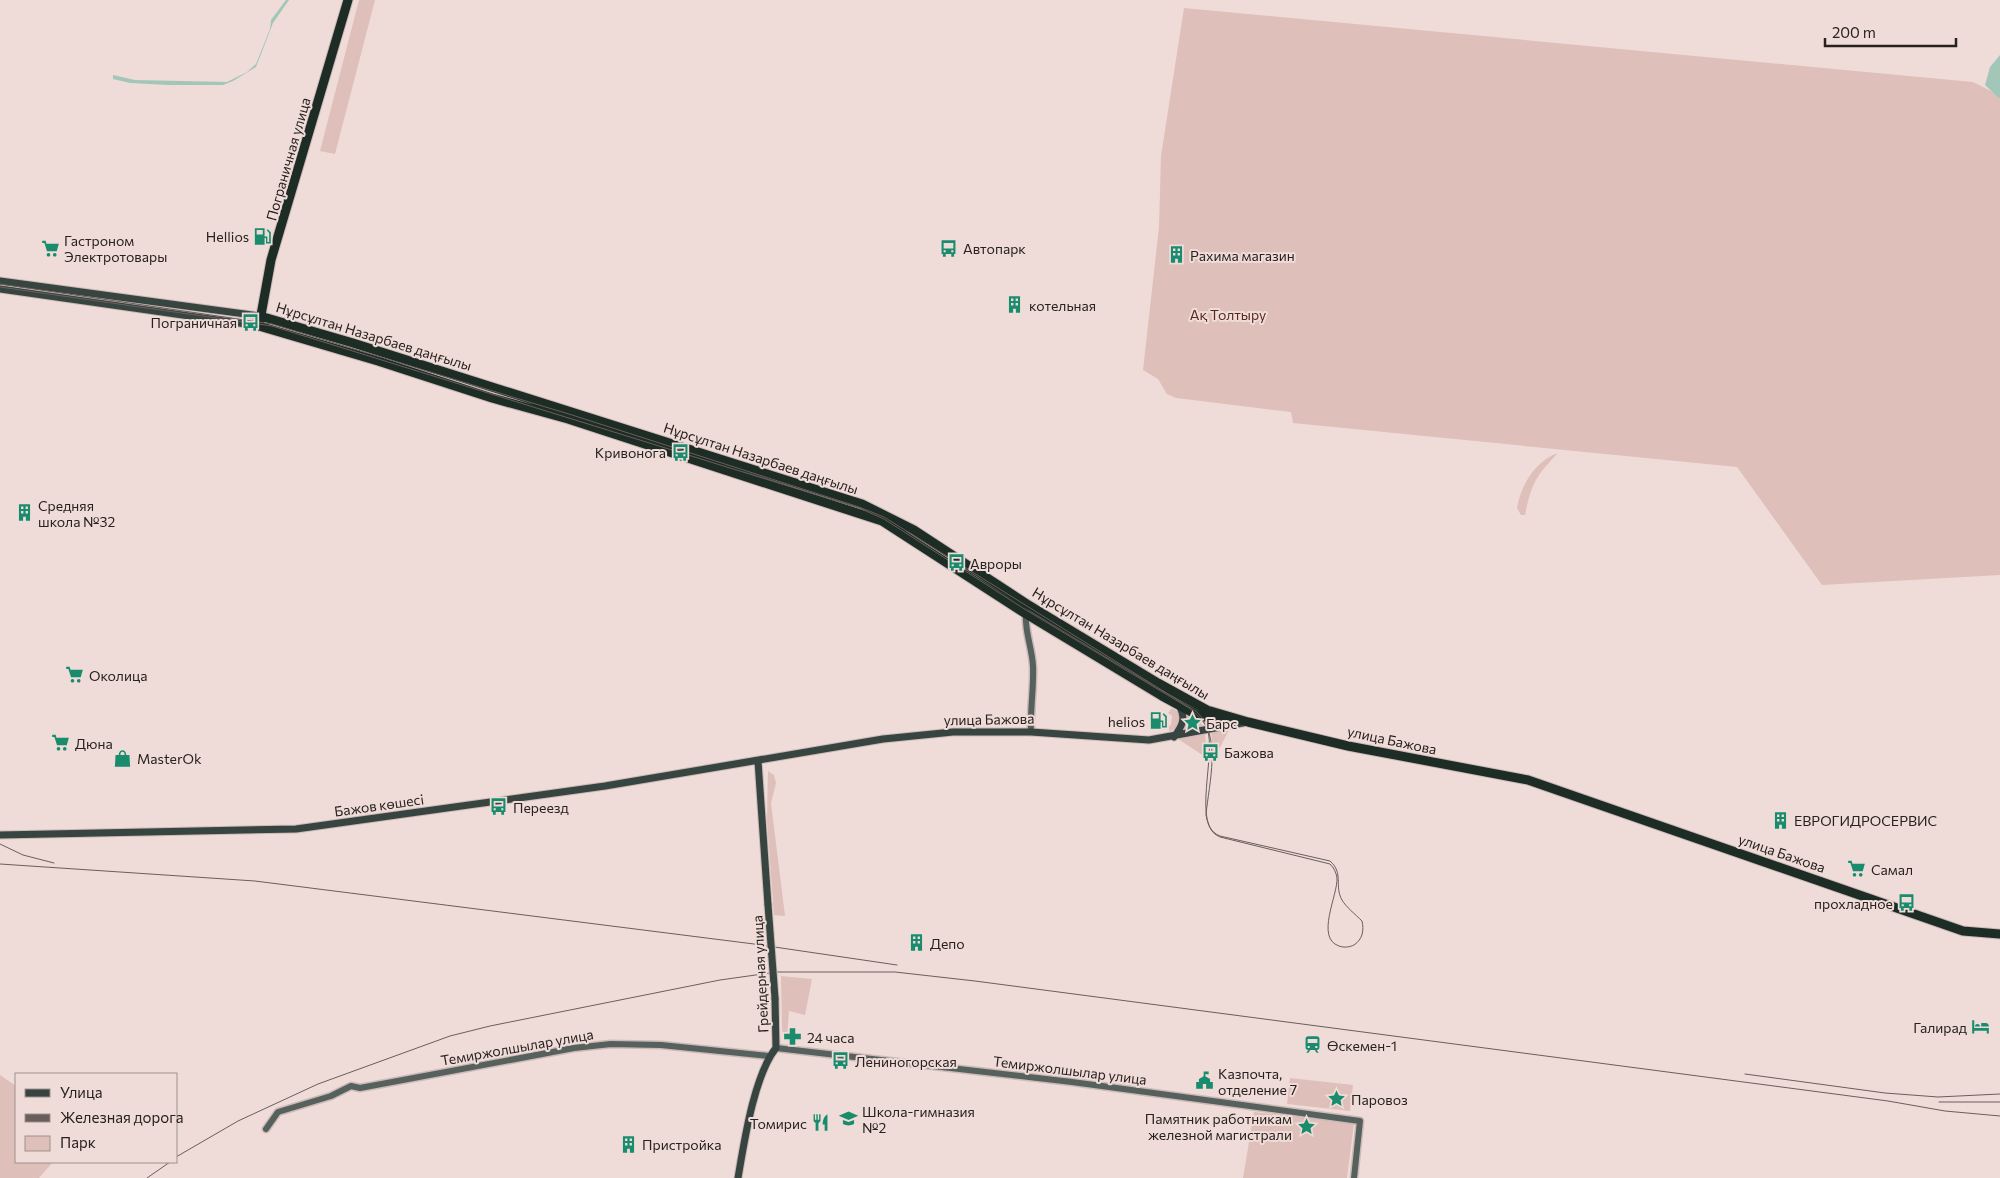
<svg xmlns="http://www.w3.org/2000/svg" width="2000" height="1178" font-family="Commissioner,sans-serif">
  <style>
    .green { fill: #debfb9 }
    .water { fill: #a2c6b8 }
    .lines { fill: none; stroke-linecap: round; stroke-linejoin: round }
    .secondary-casing { stroke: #cbbab7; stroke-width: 9 }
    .primary-casing { stroke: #cbbab7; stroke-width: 9 }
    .highway-casing { stroke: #cbbab7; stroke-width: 11 }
    .secondary { stroke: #56605c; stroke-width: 6 }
    .primary { stroke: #37443f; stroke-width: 7 }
    .highway { stroke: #1e2c26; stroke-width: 9 }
    .tram { stroke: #695e5c; stroke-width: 1 }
    .rail { stroke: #695e5c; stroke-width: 1 }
    .primary-bridge-casing { stroke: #cbbab7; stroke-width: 9; stroke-linecap: butt }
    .primary-bridge { stroke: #37443f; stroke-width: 7 }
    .labels { text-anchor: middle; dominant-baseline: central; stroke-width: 4; stroke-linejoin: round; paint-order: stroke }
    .street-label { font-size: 14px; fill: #28211f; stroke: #efdcd8 }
    .poi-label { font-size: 14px; fill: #28211f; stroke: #efdcd8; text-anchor: start }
    .park-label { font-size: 14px; fill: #592820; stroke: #efdcd8 }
  </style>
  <rect width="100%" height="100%" fill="#efdcd8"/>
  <!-- green -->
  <path class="green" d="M359,0H375L335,154L320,151Z
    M1184,8L1973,82L1993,92L2000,99V575L1822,585L1737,467L1293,423L1291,412L1176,398L1167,394L1158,379L1143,370L1159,227L1161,156Z
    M1558,453C1536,476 1532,482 1525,515H1521L1517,508C1521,485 1535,461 1558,453Z
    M1172,708L1181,714L1179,726L1171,731H1169V726L1171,725L1172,716L1168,713Z
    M1187,716L1198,719L1204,727L1183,731Z
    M1229,730L1214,759L1211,732Z
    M1205,733L1207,758L1178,739Z
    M768,771L774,775L776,783L771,803L785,916L774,915L767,821Z
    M781,976L812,979L805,1015L789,1011L787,1037H784L782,1030Z
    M0,1075L16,1086V1162H53L39,1178H0Z
    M1290,1078L1353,1085L1350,1111L1287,1104Z
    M1254,1112L1354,1123L1347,1178H1243Z"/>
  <!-- water -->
  <path class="water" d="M286,0H289L273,23L256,67L233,81L223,85H168L130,83L113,79V75L135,80L227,82L247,72L256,64L270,29L271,20Z
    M2000,55V99L1985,85L1990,67Z"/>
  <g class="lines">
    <defs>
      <path id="secondary" d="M1026,612C1024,630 1032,647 1033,666C1034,687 1030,710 1031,732
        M776,1048L1072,1082L1360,1121L1354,1178
        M266,1129L278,1112L331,1096L351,1086L360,1088L574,1048L611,1044L661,1045L769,1056"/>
      <path id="primary" d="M0,281L260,316
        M0,289L259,326
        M1174,737C1183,725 1186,718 1179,705
        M758,761L768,905
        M0,835L296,829L605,786L883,739L953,732H1031L1149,740L1248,722
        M738,1178C744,1143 754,1075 776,1048L775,998"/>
      <path id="highway" d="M348,0L271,260L259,326L378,361L492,398L568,419L882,521L1026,614L1162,696L1197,715L1224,721
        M260,316L353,343L862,504L914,530L1027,604L1158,683L1207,710L1248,722L1348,746L1528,780L1963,931L2000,934"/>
    </defs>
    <!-- secondary casing -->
    <use href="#secondary" class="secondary-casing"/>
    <!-- primary casing -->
    <use href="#primary" class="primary-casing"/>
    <!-- highway casing -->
    <use href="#highway" class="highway-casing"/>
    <!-- secondary -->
    <use href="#secondary" class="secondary"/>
    <!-- primary -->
    <use href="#primary" class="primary"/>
    <!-- highway -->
    <use href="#highway" class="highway"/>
    <!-- tram -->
    <path class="tram" d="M0,284L272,324L572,415L859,507L884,517L1197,712C1222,737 1209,782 1206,815C1208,824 1210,832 1220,836L1330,861C1344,873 1334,886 1342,900C1346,907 1355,914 1362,921C1364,930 1363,939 1354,945C1350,947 1344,948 1339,946C1315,938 1338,895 1337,878C1336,872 1334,868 1330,864L1220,837C1191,827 1217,754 1207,728C1203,720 1196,714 1189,708L1026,610L884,519L859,508L272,326L0,287"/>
    <!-- rail -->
    <path class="rail" d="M0,844L23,855L54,863
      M0,864L255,881L754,944L897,965
      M1745,1074L1885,1093L1938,1097L2000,1094
      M1939,1102H2000
      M176,1157L238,1121L318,1084L450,1036L490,1026L720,980L777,972H895L975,981L1888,1101L1945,1111L2000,1116
      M147,1178L170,1162"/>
    <defs>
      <path id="primary-bridge" d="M768,905L775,998"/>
    </defs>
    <!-- primary-bridge casing -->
    <use href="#primary-bridge" class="primary-bridge-casing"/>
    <!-- primary-bridge -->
    <use href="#primary-bridge" class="primary-bridge"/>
  </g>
  <!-- icons -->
  <defs>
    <symbol id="fuel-bare" viewBox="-9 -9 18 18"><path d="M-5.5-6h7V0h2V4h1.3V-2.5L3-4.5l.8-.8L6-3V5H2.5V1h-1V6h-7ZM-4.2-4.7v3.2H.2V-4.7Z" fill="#198c6d" stroke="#efdcd8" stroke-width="2.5" paint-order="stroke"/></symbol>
    <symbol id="supermarket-bare" viewBox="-9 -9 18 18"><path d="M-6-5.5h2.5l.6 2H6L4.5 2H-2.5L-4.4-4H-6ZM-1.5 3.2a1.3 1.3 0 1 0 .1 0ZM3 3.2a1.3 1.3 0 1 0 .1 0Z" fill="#198c6d" stroke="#efdcd8" stroke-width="2.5" paint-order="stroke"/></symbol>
    <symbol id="bus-bare" viewBox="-9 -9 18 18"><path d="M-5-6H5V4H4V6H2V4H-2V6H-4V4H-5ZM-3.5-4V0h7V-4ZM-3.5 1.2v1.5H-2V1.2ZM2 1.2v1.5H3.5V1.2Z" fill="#198c6d" stroke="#efdcd8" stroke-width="2.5" paint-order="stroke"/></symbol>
    <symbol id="building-bare" viewBox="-9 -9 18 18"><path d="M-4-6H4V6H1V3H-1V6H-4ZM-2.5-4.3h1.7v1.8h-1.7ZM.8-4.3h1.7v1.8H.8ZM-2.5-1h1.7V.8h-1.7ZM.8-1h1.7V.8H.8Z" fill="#198c6d" stroke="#efdcd8" stroke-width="2.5" paint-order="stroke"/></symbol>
    <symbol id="sight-bare" viewBox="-9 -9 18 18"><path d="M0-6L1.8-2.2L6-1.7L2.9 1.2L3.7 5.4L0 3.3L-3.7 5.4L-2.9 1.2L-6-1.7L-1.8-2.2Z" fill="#198c6d" stroke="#efdcd8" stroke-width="2.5" paint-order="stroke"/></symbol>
    <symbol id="shop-bare" viewBox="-9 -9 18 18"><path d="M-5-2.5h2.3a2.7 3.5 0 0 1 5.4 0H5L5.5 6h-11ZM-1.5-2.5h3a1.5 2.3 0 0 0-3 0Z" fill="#198c6d" stroke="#efdcd8" stroke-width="2.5" paint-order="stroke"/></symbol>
    <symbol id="hotel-bare" viewBox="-9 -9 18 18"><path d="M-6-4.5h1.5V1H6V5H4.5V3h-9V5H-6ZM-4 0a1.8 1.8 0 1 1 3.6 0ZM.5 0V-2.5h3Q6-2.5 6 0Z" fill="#198c6d" stroke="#efdcd8" stroke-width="2.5" paint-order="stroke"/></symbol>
    <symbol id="pharmacy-bare" viewBox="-9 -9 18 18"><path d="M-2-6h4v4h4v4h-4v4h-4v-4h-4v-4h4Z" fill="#198c6d" stroke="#efdcd8" stroke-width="2.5" paint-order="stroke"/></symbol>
    <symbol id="station-bare" viewBox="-9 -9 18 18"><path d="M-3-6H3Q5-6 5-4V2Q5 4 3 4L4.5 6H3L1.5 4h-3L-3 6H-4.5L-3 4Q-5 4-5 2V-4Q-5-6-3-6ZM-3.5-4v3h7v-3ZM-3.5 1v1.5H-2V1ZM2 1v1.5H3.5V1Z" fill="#198c6d" stroke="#efdcd8" stroke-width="2.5" paint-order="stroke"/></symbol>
    <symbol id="civic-bare" viewBox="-9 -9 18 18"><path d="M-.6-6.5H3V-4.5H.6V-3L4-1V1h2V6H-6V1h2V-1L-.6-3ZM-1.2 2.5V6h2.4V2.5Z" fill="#198c6d" stroke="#efdcd8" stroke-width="2.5" paint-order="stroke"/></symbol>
    <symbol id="school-bare" viewBox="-9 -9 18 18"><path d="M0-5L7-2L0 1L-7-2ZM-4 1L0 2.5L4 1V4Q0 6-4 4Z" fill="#198c6d" stroke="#efdcd8" stroke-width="2.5" paint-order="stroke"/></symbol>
    <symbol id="restaurant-bare" viewBox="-9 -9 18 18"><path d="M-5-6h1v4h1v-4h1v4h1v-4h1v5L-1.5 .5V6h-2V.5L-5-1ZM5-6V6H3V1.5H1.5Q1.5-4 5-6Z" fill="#198c6d" stroke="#efdcd8" stroke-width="2.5" paint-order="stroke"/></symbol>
  </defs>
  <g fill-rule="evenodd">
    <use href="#fuel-bare" x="250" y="224" width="25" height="25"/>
    <use href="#supermarket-bare" x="38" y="236" width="25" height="25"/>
    <use href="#bus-bare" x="936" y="236" width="25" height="25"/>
    <use href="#building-bare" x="1164" y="242" width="25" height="25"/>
    <use href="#building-bare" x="1002" y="292" width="25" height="25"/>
    <use href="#bus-bare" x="238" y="310" width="25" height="25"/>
    <use href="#bus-bare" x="668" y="440" width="25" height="25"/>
    <use href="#building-bare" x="12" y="500" width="25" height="25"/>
    <use href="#bus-bare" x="944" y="550" width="25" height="25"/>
    <use href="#supermarket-bare" x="62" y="662" width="25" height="25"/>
    <use href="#fuel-bare" x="1146" y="708" width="25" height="25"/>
    <use href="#sight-bare" x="1180" y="710" width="25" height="25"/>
    <use href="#supermarket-bare" x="48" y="730" width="25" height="25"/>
    <use href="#bus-bare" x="1198" y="740" width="25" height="25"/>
    <use href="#shop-bare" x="110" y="746" width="25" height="25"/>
    <use href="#bus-bare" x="486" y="794" width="25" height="25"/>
    <use href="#building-bare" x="1768" y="808" width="25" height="25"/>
    <use href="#supermarket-bare" x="1844" y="856" width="25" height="25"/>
    <use href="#bus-bare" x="1894" y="890" width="25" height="25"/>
    <use href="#building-bare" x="904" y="930" width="25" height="25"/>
    <use href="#hotel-bare" x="1968" y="1014" width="25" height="25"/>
    <use href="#pharmacy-bare" x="780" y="1024" width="25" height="25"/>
    <use href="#station-bare" x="1300" y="1032" width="25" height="25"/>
    <use href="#bus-bare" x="828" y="1048" width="25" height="25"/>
    <use href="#civic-bare" x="1192" y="1068" width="25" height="25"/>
    <use href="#sight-bare" x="1324" y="1086" width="25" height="25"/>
    <use href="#school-bare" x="836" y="1106" width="25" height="25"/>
    <use href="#restaurant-bare" x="808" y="1110" width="25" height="25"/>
    <use href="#sight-bare" x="1294" y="1114" width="25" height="25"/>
    <use href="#building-bare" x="616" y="1132" width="25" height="25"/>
  </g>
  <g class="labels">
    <!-- street labels -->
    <g class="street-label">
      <text transform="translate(288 159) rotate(-74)">Пограничная улица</text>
      <text transform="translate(374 336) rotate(17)">Нұрсұлтан Назарбаев даңғылы</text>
      <text transform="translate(761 458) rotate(18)">Нұрсұлтан Назарбаев даңғылы</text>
      <text transform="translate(1121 643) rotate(31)">Нұрсұлтан Назарбаев даңғылы</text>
      <text transform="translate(989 719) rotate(-1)">улица Бажова</text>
      <text transform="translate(1392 740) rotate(12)">улица Бажова</text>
      <text transform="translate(379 805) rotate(-8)">Бажов көшесі</text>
      <text transform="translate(1782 853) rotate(19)">улица Бажова</text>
      <text transform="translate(760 974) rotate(-93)">Грейдерная улица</text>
      <text transform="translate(517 1047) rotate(-10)">Темиржолшылар улица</text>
      <text transform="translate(1070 1070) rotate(7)">Темиржолшылар улица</text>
    </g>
    <!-- poi labels -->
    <g class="poi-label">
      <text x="249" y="236" text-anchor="end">Hellios</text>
      <text x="64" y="240">Гастроном<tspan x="64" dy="16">Электротовары</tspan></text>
      <text x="963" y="248">Автопарк</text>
      <text x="1190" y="255">Рахима магазин</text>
      <text x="1029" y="305">котельная</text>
      <text x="237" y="322" text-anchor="end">Пограничная</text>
      <text x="666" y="452" text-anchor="end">Кривонога</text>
      <text x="38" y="505">Средняя<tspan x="38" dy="16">школа №32</tspan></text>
      <text x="970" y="563">Авроры</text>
      <text x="89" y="675">Околица</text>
      <text x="1145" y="721" text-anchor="end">helios</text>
      <text x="1206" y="723">Барс</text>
      <text x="75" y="743">Дюна</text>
      <text x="1224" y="752">Бажова</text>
      <text x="137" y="758">MasterOk</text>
      <text x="513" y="807">Переезд</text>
      <text x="1794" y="820">ЕВРОГИДРОСЕРВИС</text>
      <text x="1871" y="869">Самал</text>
      <text x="1893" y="903" text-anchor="end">прохладное</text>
      <text x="930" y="943">Депо</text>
      <text x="1967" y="1027" text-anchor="end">Галирад</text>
      <text x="807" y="1037">24 часа</text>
      <text x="1327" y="1045">Өскемен-1</text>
      <text x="855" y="1061">Лениногорская</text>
      <text x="1218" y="1073">Казпочта,<tspan x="1218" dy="16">отделение 7</tspan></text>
      <text x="1351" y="1099">Паровоз</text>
      <text x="862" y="1111">Школа-гимназия<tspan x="862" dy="16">№2</tspan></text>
      <text x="1292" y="1118" text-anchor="end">Памятник работникам<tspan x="1292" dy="16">железной магистрали</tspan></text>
      <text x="807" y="1123" text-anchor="end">Томирис</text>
      <text x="642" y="1144">Пристройка</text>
    </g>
    <!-- park labels -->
    <g class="park-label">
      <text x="1228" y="314">Ақ Толтыру</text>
    </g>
  </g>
  <!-- legend -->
  <rect x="15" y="1073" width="162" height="90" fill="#efdcd8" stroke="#9f918e"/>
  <rect x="25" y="1089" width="25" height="8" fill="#37443f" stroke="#9f918e"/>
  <text x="60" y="1098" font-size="15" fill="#28211f">Улица</text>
  <rect x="25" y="1114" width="25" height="8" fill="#695e5c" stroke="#9f918e"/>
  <text x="60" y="1123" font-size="15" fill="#28211f">Железная дорога</text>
  <rect x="25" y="1136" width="25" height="15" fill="#debfb9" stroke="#9f918e"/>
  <text x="60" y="1148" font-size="15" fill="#28211f">Парк</text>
  <!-- scale -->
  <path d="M1825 38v8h131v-8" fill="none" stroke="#28211f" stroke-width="2.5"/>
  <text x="1832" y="38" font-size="15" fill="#28211f" stroke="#efdcd8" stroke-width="4" paint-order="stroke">200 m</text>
</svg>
